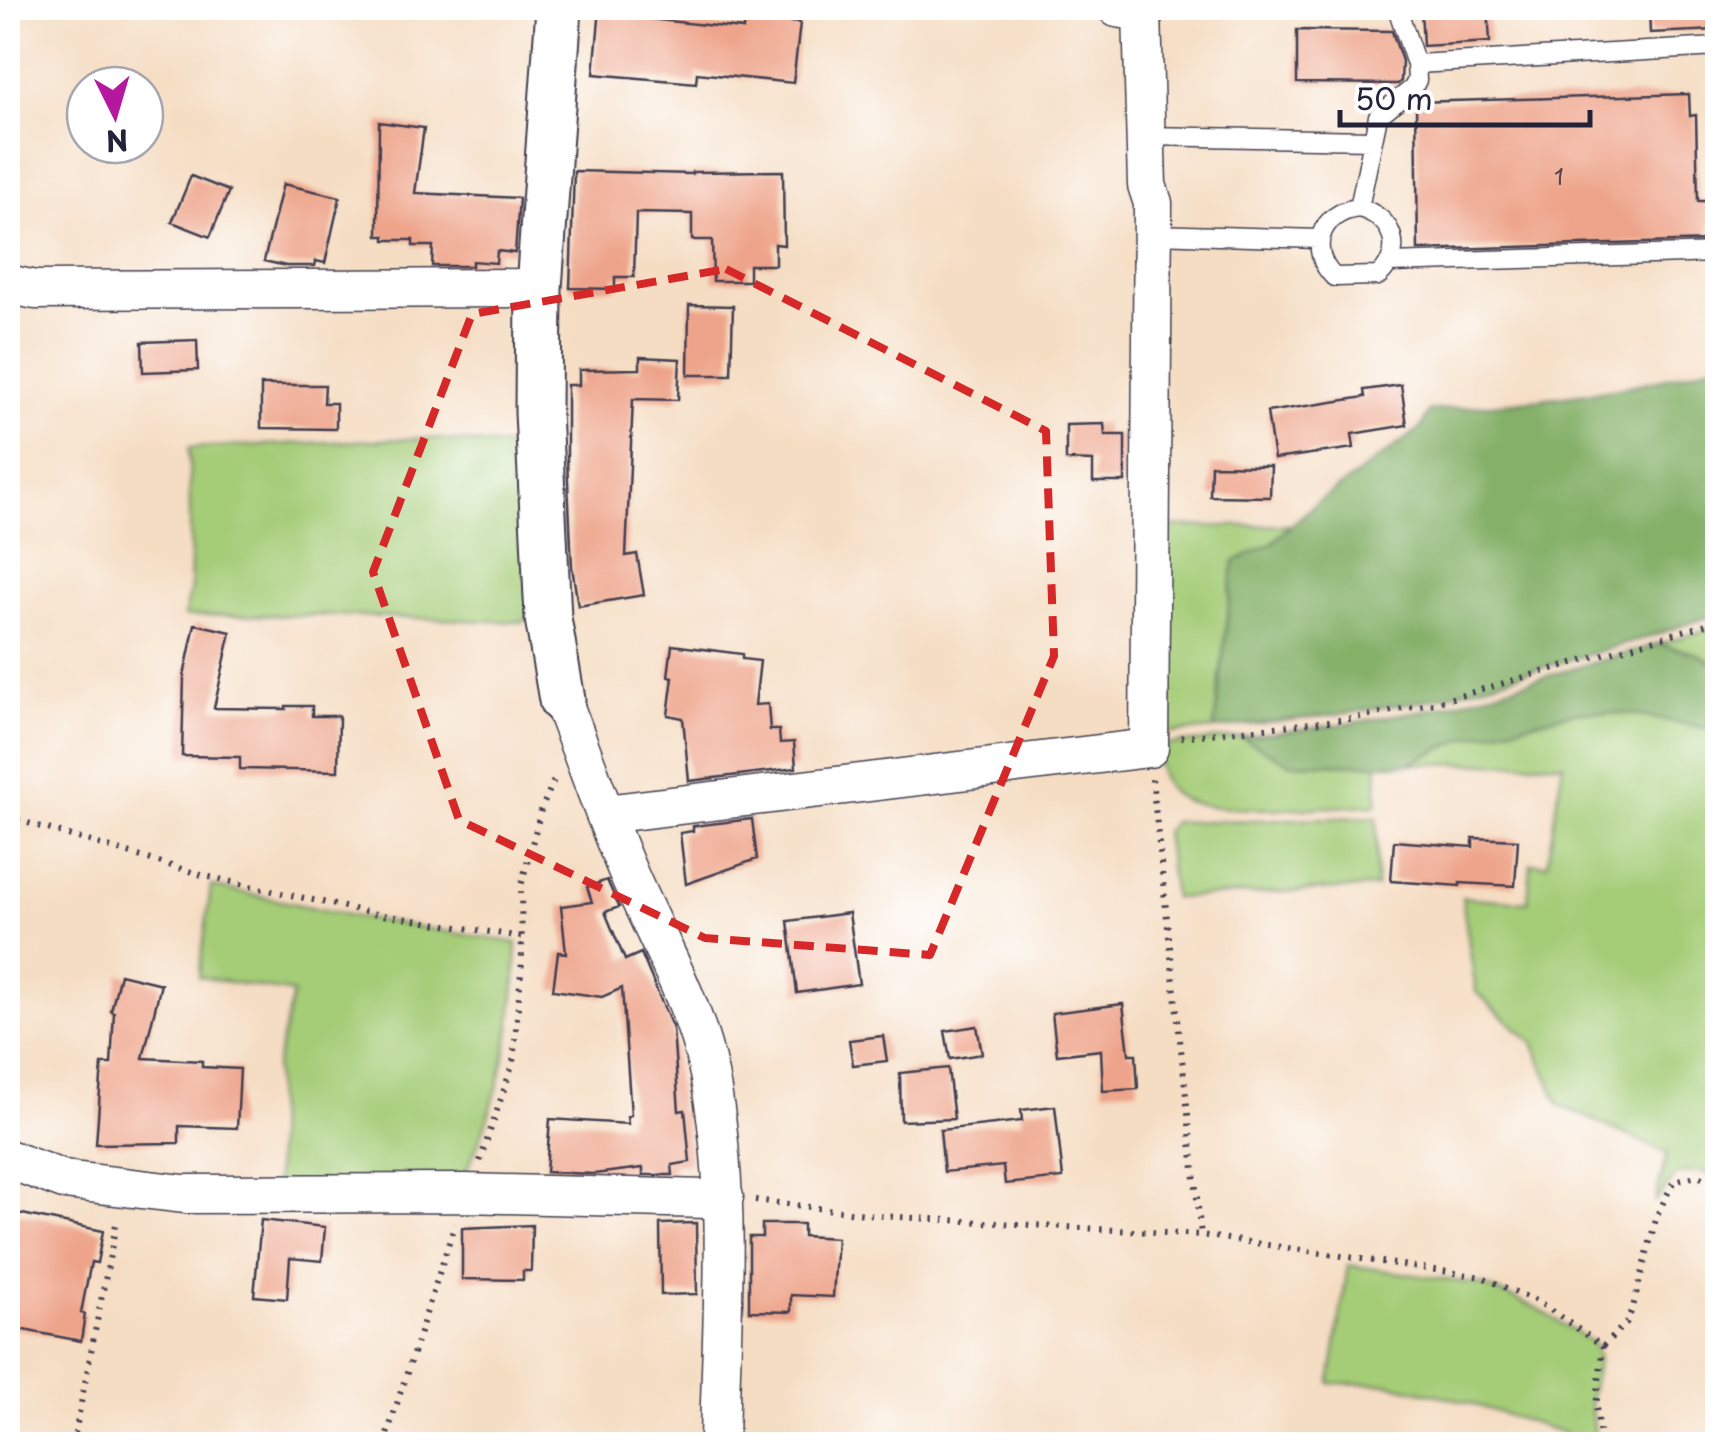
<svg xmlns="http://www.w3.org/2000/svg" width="1725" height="1452" font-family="'Playpen Sans',sans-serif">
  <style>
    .green { fill: #a5cc77; stroke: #647759; stroke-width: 2.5 }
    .forest { fill: #84b068; stroke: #536952; stroke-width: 2.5 }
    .building { fill: #eea48a }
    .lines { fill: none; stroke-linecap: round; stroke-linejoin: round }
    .service-casing { stroke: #423e4f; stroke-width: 21 }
    .minor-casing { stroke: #423e4f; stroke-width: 41 }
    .tertiary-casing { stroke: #423e4f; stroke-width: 49 }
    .path { stroke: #423e4f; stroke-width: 6; stroke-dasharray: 2.5 8; stroke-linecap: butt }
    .service { stroke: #fff; stroke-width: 18 }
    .minor { stroke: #fff; stroke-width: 38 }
    .tertiary { stroke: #fff; stroke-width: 45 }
    .marked { fill: none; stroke: #d62828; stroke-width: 8; stroke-dasharray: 20 12; stroke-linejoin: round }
    .labels { text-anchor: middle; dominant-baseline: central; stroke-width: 9; stroke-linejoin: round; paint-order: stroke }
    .number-label { font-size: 22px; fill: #55424f }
  </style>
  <rect width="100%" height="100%" fill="#fff"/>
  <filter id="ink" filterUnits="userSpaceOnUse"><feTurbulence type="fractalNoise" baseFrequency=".01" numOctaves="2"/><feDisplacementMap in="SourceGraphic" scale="20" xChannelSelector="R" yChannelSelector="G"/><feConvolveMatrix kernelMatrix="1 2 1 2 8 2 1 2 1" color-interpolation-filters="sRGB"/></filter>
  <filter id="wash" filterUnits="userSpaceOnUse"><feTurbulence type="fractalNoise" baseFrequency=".0048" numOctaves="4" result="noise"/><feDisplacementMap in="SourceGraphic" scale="40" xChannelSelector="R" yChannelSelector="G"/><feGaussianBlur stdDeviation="2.25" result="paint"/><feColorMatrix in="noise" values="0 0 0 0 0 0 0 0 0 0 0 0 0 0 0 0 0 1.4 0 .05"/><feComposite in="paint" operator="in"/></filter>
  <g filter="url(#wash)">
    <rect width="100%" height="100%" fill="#f5ddc3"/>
    <!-- green -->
    <path class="green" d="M429,438L519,448L531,618L521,622L327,615L184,616L191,587L189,448Z
      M1291,525L1272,543L1234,562L1214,729L1161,734L1165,527Z
      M1717,627V664L1694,653L1658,644Z
      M1579,711L1632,714L1717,730L1718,1164L1713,1175L1698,1171L1677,1174L1655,1202L1667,1153L1559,1105L1533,1043L1476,992L1462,897L1528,902L1531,863L1547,864L1563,763L1408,764L1465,738Z
      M1241,737L1289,763L1378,764L1377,805C1336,806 1204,818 1175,795C1159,782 1158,765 1155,746Z
      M1377,817L1376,887L1174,898L1165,832L1173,822Z
      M211,886L357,917L517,943C515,1033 499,1105 459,1186L276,1188L275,1068L293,993L199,977Z
      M1348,1265L1482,1285L1537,1308L1593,1343L1598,1359L1590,1398L1595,1444H1579L1561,1432L1456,1399L1388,1384L1330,1383Z"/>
    <!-- forest -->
    <path class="forest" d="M1717,363V614L1636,641L1432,699L1349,713L1214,729L1234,562L1272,543L1313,506L1421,428L1429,411C1525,400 1626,395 1717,363Z
      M1658,644L1694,653L1717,664V730L1632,714L1579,711L1465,738L1408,764H1378L1289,763L1241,737L1352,723L1440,707Z"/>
    <g id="blocks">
      <!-- building -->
      <path class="building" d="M600,8L650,11L649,19L743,29L744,17L800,23L793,83L697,73L696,83L594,74Z
        M1421,8H1488L1490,42L1423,46Z
        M1649,8H1718V30L1650,33Z
        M1297,30L1392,31L1402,61L1401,81L1398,84L1297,83Z
        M1689,94L1690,116L1696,115L1698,201H1709L1710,241L1418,250L1416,102Z
        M379,122L424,128L415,193L519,198L515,253L497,251L496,263L472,261V266H432L433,246H413V240H385V236H378Z
        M574,171L692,174V172L783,171L784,245L775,244V265H749V281H713L712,240H692V214L636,213L634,277H615V289L570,288Z
        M191,176L229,191L210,237L172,222Z
        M283,184L340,197L325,263L316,261L315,266H286L264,261Z
        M689,305L733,306L731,375H688Z
        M197,340L198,370L143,372L142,342Z
        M640,357L680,359L678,400L633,399L626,556L637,554L644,595L578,606L572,567L567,460V385H579V370L640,369Z
        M261,385H325L324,403H336V429L261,428Z
        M1401,385L1407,425L1352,434L1354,448L1274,459L1267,412L1365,397L1364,390Z
        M1104,424L1105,435H1125V482H1093V461L1066,460V425Z
        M1211,465L1271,466L1270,497L1210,496Z
        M195,624L231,632L214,708L286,709V706H312V716H339L338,771L240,769V757L182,756L184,676Z
        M672,645L742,654V659L760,661L755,705L768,704L770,730H779L780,743L794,742L796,768L689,781L683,718L668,715L673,677L668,676Z
        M752,819L757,859L686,884L680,833L693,831V826Z
        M1473,838L1518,840L1515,886L1460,883V886L1391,881L1394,841L1473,847Z
        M607,880L619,907L605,912L625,960L641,953L673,1029L679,1111L685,1110L690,1162L672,1165L673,1175H643V1168L594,1174L546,1172L550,1119L628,1124L627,1116L631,1115L622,988L602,997L553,990L558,952L566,953L561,906L592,902L587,887Z
        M849,913L859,984L797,993L788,921Z
        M120,974L161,984L143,1058L202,1061V1067L240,1069L237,1128L179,1126V1143L96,1144L102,1064H111L114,1012L111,1011Z
        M1123,1004L1129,1054H1136L1138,1089L1103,1091L1101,1050L1057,1055L1052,1013Z
        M977,1026L982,1054L950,1059L945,1031Z
        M883,1036L887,1061L853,1065L849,1040Z
        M948,1068L954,1119L901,1121L900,1073Z
        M1055,1106L1063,1178L1005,1184L1003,1166L944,1172L940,1130L1022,1121L1021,1110Z
        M8,1211L103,1231L97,1263L91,1262L81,1313L85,1314L81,1341L8,1327V1299L16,1266L8,1264Z
        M261,1220L325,1227L322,1261L290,1258L287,1299L254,1296Z
        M696,1223L697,1294L661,1295L660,1224Z
        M762,1224H803V1236L837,1238L833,1297L791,1295V1312L749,1311V1237H762Z
        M532,1225L531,1271H523V1280L462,1279V1228Z"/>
    </g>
  </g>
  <g filter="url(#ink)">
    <use href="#blocks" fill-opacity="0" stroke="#423e4f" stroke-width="2.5"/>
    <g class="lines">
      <defs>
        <path id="service" d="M1416,64L1718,47
          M1145,136L1373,140
          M1359,208C1393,217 1406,251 1378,276L1334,277C1307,250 1320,212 1359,208Z
          M1359,208L1378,116L1413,88L1417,80L1416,64L1397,8
          M1154,234L1319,239
          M1390,263L1718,253"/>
        <path id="minor" d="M8,284L35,290L539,288
          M562,700C585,758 605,819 630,877C658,941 695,1005 709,1074C733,1195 721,1321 719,1444
          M605,814L1149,748L1153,203L1147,185L1142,12L1117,8
          M8,1159L64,1180L184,1194L465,1193L708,1199L724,1197"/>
        <path id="tertiary" d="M559,8L539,288L538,412L548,618L562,700"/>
      </defs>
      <!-- service casing -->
      <use href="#service" class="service-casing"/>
      <!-- minor casing -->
      <use href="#minor" class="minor-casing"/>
      <!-- tertiary casing -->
      <use href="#tertiary" class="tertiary-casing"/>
      <!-- path -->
      <path class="path" d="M1181,737L1349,719L1435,703L1718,621
        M1152,779L1201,1235
        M8,817L205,876L376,914L522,937
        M480,1161L513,1063L522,961L521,886L541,810L554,780
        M755,1200L881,1216L1201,1235L1482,1277L1540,1303L1603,1346L1596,1407L1601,1444
        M1603,1346L1627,1322L1633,1307L1657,1215L1674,1181L1697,1176L1718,1184
        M73,1444L117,1219
        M384,1444L455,1224"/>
      <!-- service -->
      <use href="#service" class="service"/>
      <!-- minor -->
      <use href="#minor" class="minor"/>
      <!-- tertiary -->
      <use href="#tertiary" class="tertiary"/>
    </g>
  </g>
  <!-- marked area -->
  <path class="marked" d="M726,269L1046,431L1054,656L930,955L705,938L459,820L373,572L472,314Z"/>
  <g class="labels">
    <!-- number labels -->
    <g class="number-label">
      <text x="1559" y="175">1</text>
    </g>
  </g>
  <!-- margin -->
  <rect width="1725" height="1452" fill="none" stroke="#fff" stroke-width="40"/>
  <!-- north arrow -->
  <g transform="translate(115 115) rotate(175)"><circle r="48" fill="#ffffff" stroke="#a7a7b1" stroke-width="2.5"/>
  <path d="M0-8L18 38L0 25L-18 38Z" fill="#b5179e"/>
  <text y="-15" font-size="28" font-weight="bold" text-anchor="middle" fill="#22223b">N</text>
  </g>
  <!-- scale -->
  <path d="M1340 110v15h250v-15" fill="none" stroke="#22223b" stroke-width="5"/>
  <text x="1355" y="110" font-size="30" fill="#22223b" stroke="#ffffff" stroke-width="8" paint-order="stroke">50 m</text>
</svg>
